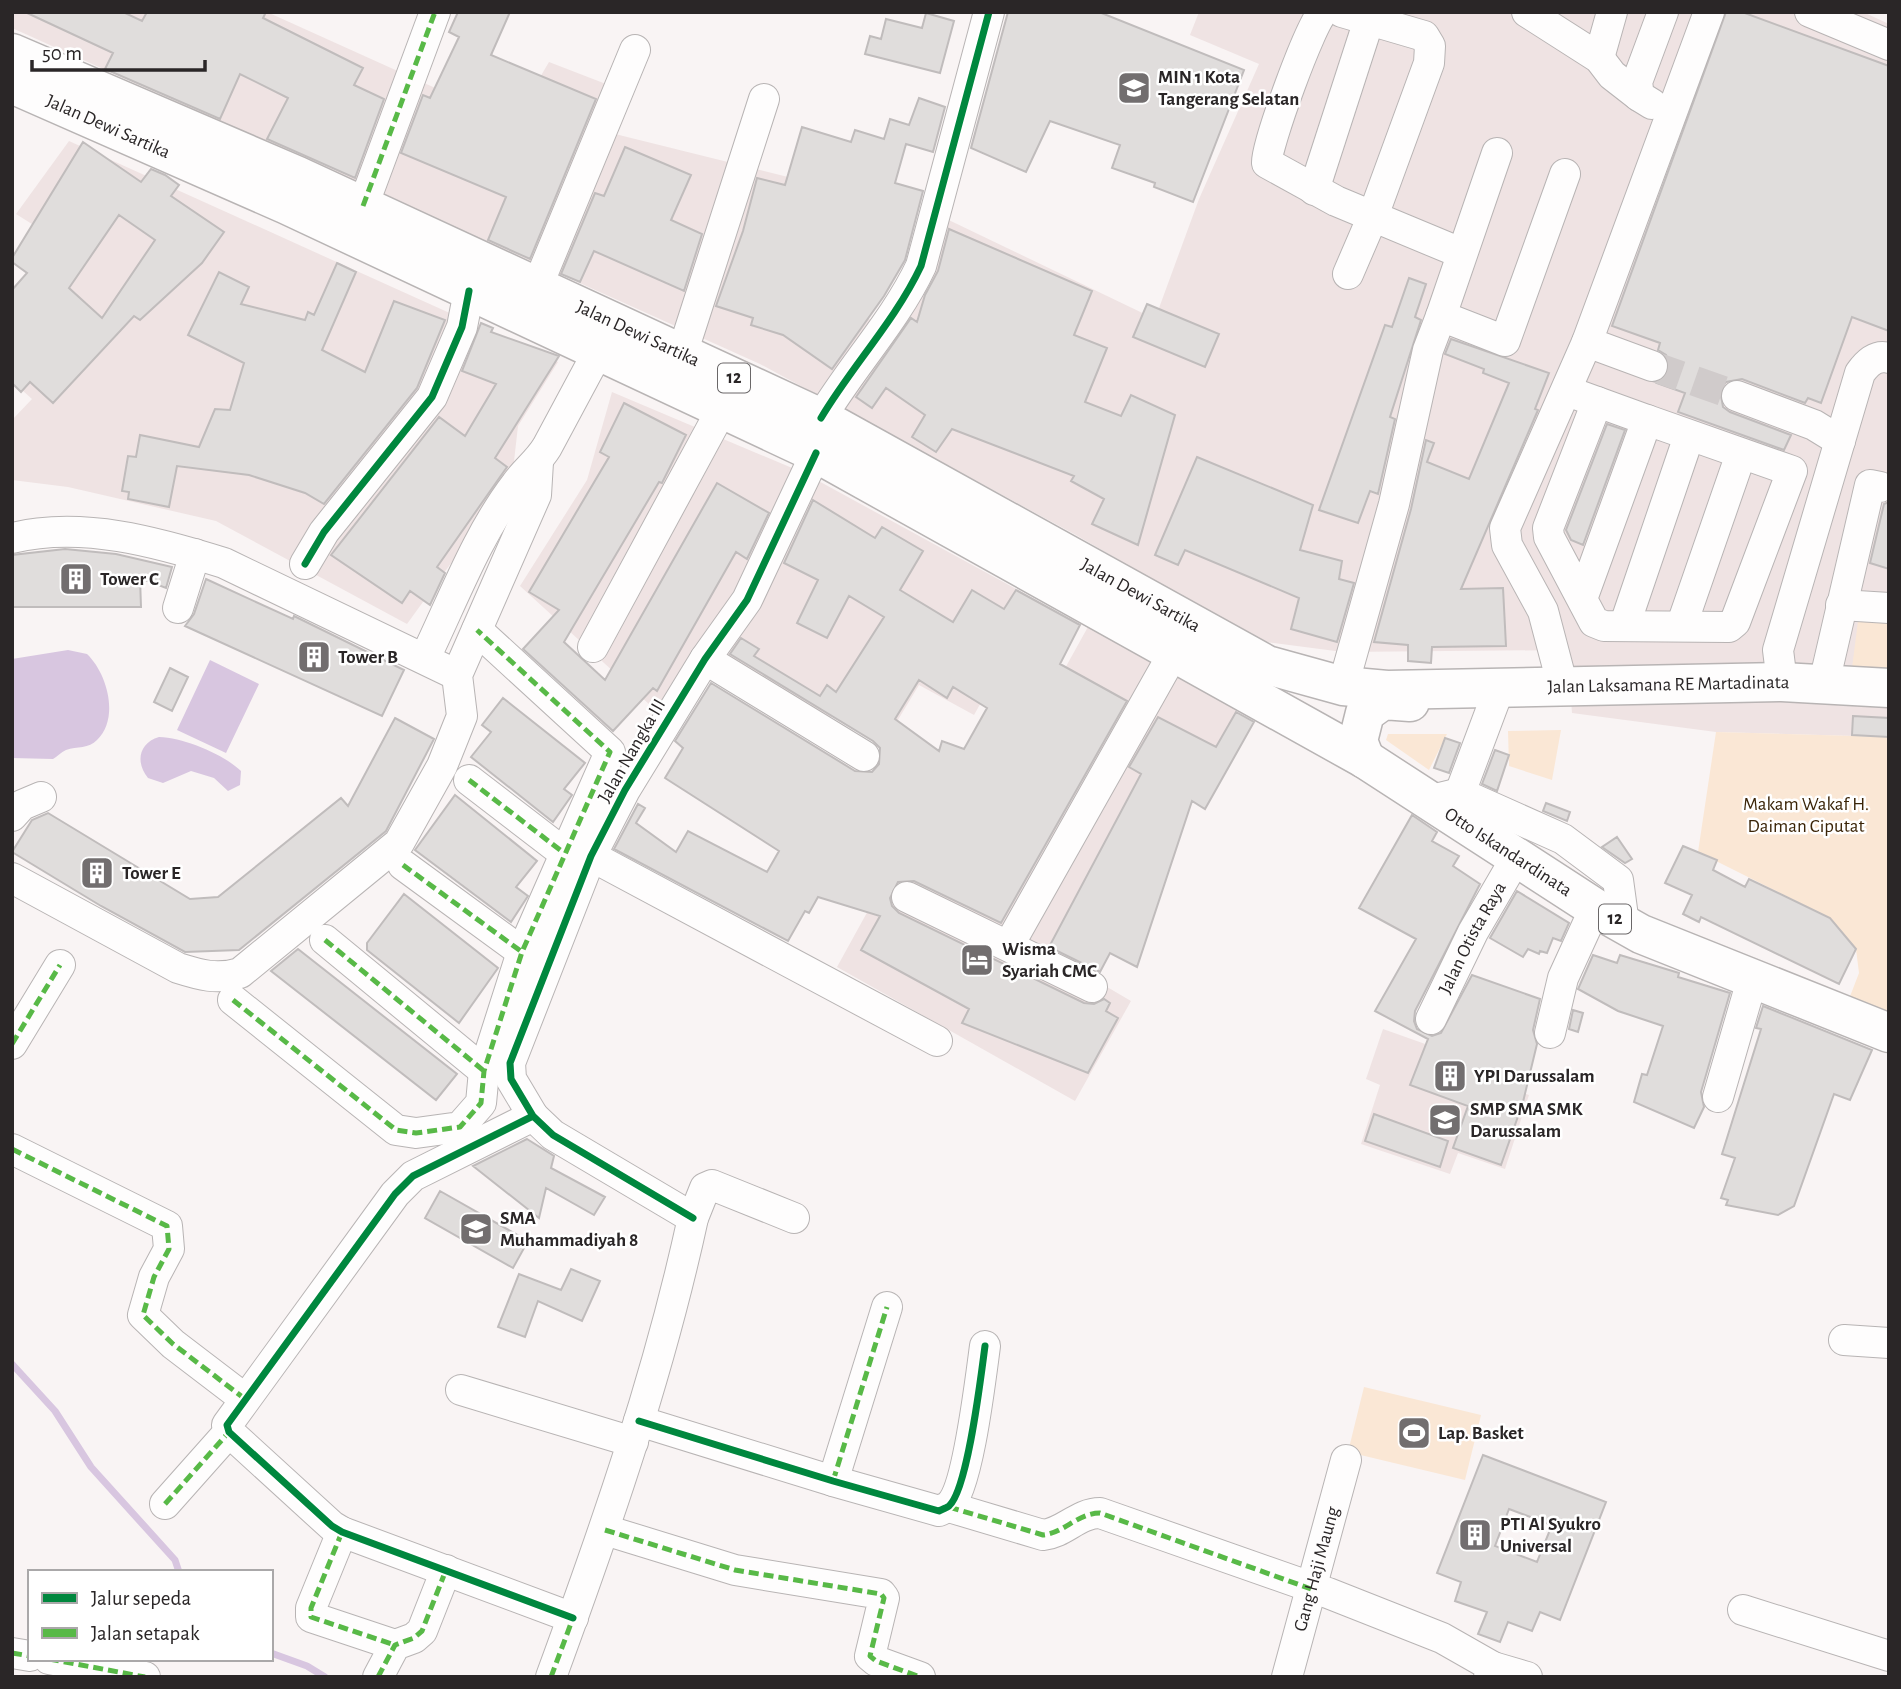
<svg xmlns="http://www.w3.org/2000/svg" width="1901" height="1689" font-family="'Alegreya Sans',sans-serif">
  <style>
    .built { fill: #efe3e3 }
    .green { fill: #fae7d5 }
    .water { fill: #d8c6e0 }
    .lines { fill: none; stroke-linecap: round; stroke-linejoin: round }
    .stream { stroke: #d8c6e0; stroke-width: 7 }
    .building { fill: #e0dddc; stroke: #c0bcbc; stroke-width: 2; fill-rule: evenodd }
    .minor-tunnel { stroke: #d0cbcb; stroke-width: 30; stroke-dasharray: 30 15; stroke-linecap: butt }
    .minor-casing { stroke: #b8b4b4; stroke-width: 32 }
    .highway-casing { stroke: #b8b4b4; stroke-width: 41 }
    .minor { stroke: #fefdfd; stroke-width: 30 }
    .highway { stroke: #fefdfd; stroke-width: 38 }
    .quiet { stroke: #58b947; stroke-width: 5; stroke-dasharray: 10 5; stroke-linecap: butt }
    .cycleway-casing { stroke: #fff; stroke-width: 11 }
    .cycleway { stroke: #00873e; stroke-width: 7 }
    .labels { text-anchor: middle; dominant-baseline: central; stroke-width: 5; stroke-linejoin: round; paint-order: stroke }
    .shield { fill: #fff; stroke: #6a6768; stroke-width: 2 }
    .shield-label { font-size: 18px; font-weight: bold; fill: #2a2627 }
    .poi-label { font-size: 19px; font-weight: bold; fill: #2a2627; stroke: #fff; text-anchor: start }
    .street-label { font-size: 19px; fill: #2a2627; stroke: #fff }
    .park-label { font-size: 19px; fill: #3a2407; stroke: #fff }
  </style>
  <rect width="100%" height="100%" fill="#f9f4f4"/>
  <!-- built -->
  <path class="built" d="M12,12H267L513,123L549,62L606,84L591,128L792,178L770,263L871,320L904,294L930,211L1155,319L1199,199L1259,64L1190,35L1199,12H1863L1889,24V737L1716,732L1572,713L1567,650L1343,652L1258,641L1076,535L760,364L12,28Z
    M69,141L558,362L518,426L512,479L407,624L216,521L68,487L12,480V420L32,399L12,381L78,253L16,214Z
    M612,392L804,473L1038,601L974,715L919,685L893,728L838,703L824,731L704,654L663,717L520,586L587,480Z
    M1089,625L1238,710L1090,977L1131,1001L1075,1101L837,967L924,809L972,836Z
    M1383,1029L1490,1067L1486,1080L1529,1095L1505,1169L1458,1153L1450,1174L1361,1144L1380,1085L1366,1079Z"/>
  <!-- green -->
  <path class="green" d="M1866,614L1889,616V672L1852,668L1858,621Z
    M1561,730L1552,780L1509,766L1508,731Z
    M1716,732L1889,737V1015L1849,999L1859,973L1856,949L1830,918L1698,852Z
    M1388,734H1447L1429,770L1386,740Z
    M1364,1387L1481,1415L1465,1480L1348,1452Z"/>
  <!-- water -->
  <path class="water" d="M68,650L87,654C107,673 120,718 97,740C89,749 77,746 66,750C61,752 57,757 53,759L12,758V659Z
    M210,660L259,684L226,753L177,730Z
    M159,737C185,738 223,754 241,771L240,785L228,791L214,778L191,771L163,783L148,778C135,762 139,743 159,737Z"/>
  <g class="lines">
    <!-- stream -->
    <path class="stream" d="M12,1364L55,1411L91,1467L175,1560L179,1572
      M271,1653L307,1666L325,1677"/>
  </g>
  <!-- building -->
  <path class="building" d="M25,12H123L142,21L147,12H266L263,18L363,68L354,85L384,99L355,178L267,139L288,98L240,74L220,119L105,69L113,53Z
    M458,12H510L491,55L596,99L530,259L488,240L506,197L401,153L423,95L430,98L459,37L449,32Z
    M1008,12H1099L1244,70L1193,202L1154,187L1155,183L1112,168L1120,145L1050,121L1026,172L971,148Z
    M1726,12H1742L1889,66V331L1852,317L1821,403L1808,398L1805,403L1742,379L1726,382L1720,390L1723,407L1730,412L1791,435L1784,450L1678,412L1685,393L1657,383L1668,373L1669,364L1666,355L1658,350L1660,343L1612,326Z
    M926,13L954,21L940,73L865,54L870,36L881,39L886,19L922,28Z
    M919,98L945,107L933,152L906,144L895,183L923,191L905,260L884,296L832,369L783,335L751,325L753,318L716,306L743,231L757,178L785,185L802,127L851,142L855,130L884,139L890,119L909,125Z
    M83,142L141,182L151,169L165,175L179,185L171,196L224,232L202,263L140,320L134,316L53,403L30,382L21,392L12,383V290L27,273L12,262V258ZM119,215L155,240L102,318L69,288Z
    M625,147L691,175L671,220L702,234L684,291L594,251L580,282L561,274L595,193L604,196Z
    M949,229L1092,291L1074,335L1107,348L1085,402L1121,416L1131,395L1175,415L1138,545L1092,524L1104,499L1071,481L1074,476L952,429L936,452L912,437L925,415L886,388L872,408L856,397L911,318L917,322L925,295L938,271Z
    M337,263L356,272L322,350L365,372L394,301L445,320L417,388L324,504L305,493L249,475L177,466L169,507L128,499L129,492L122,491L128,456L136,457L140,435L199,447L215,409L230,410L244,363L188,335L219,272L249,287L241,304L305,320L308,312L314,315Z
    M1409,278L1426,284L1415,317L1421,320L1390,417L1395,419L1378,494L1370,491L1358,523L1319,510L1385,325L1392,327Z
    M1147,304L1219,334L1205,367L1133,337Z
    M481,323L493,328L491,332L559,356L495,458L507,467L437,567L445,573L430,605L410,591L402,603L331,555L439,417L465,436L496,384L462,371Z
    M1451,339L1549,373L1535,409L1538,410L1461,589L1503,588L1506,646L1432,647L1431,663L1408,661V645L1374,642L1411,509L1426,440L1434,443L1427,462L1469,479L1509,383L1483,373L1484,369L1445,354Z
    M624,403L686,435L662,483L659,482L564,642L605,680L717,483L769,513L747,559L736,552L657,691L653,688L613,731L523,649L559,610L529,592L609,457L600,452Z
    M1607,424L1625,430L1583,545L1571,540L1566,530Z
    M1197,457L1313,505L1300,550L1342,561L1339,579L1354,583L1337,642L1291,629L1299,598L1185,550L1178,565L1155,555Z
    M813,500L875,538L882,527L923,551L900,590L953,622L972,590L1004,609L1016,590L1080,625L1060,664L1127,701L1001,923L914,881L898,882L890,898L892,906L899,913L1084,1003L1094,1004L1104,999L1110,1003L1106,1011L1118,1018L1088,1073L962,1023L969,1009L861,950L880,916L818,897L809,913L805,911L788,941L614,849L638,804L645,808L636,823L676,852L688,831L767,872L779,851L665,778L683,748L675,741L711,683L855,771L872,772L879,764L880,748L873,741L730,654L741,638L759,649L754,656L820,696L827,685L836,692L884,617L849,596L827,638L797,623L818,580L784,563ZM919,680L947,698L953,687L987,708L964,749L942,741L939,751L895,719Z
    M1889,502V569L1870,563L1884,504Z
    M65,549L116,554L172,567L166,588L140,578L141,607H12V555Z
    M206,579L293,619L294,616L404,670L382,716L185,626L194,614Z
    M170,668L188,677L172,711L154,702Z
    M503,698L585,763L564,789L572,795L553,822L471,757L491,732L482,725Z
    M1236,712L1254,722L1205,809L1192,801L1137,967L1110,953L1100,972L1049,947L1141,774L1129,767L1158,717L1216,747Z
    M1853,716L1889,718V737L1852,735Z
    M395,718L434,739L386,831L239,950L185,952L101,906L12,852L32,820L48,813L190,899L218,897L341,798L348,806Z
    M1445,738L1460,743L1449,773L1434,768Z
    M1495,750L1509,755L1497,791L1482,784Z
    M455,795L537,861L516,887L528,896L511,922L415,850Z
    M1546,803L1570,812L1567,821L1543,811Z
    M1412,815L1437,832L1432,841L1459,856L1453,866L1480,884L1415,1011L1414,1021L1417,1029L1432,1036L1441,1033L1472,975L1540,999L1533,1030L1537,1044L1523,1102L1501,1165L1453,1148L1468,1106L1410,1085L1428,1039L1375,1011L1416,939L1359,908Z
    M1617,837L1632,859L1625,863L1602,847Z
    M1683,846L1717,860L1713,870L1745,887L1749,879L1830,918L1856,949L1839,984L1701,917L1699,922L1683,914L1692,895L1665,883Z
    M1517,891L1569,923L1561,941L1553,938L1547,953L1540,951L1539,954L1528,949L1523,957L1490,938Z
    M404,894L498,968L459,1023L367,950V943Z
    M298,949L457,1074L436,1100L271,971Z
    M1593,955L1617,963L1620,955L1679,973L1678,977L1730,993L1701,1092L1704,1107L1694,1128L1634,1102L1642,1074L1647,1075L1663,1026L1618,1011L1578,989Z
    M1763,1006L1872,1050L1850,1100L1834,1094L1794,1206L1778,1215L1726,1205L1728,1200L1721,1198L1735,1158L1722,1154L1761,1029L1756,1028Z
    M1573,1010L1583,1013L1578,1032L1569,1029Z
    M1374,1114L1448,1141L1440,1167L1365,1141Z
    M527,1139L554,1156L551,1168L605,1197L594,1215L546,1188L539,1218L473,1166Z
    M440,1191L528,1241L513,1268L425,1218Z
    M571,1269L600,1281L582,1321L538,1301L525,1337L498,1327L519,1274L561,1290Z
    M1483,1455L1606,1502L1560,1620L1540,1612L1532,1631L1508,1622L1500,1642L1478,1634L1487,1612L1455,1601L1461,1582L1437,1573ZM1509,1509L1552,1525L1537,1562L1495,1546Z"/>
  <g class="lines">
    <!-- minor-tunnel -->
    <path class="minor-tunnel" d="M1652,366L1737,396"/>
    <defs>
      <g id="minor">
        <path d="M1323,12C1312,20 1265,148 1267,163L1336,201L1461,253"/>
        <path d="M1342,12L1424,36L1430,46L1429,63L1373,216L1348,274"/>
        <path d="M1527,12L1599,58L1612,75L1639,96"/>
        <path d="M1810,12L1889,45"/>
        <path d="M1599,58L1612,12"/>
        <path d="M1652,104L1639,96L1637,82L1663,12"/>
        <path d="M1314,190L1369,20"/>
        <path d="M363,206L435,12"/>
        <path d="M537,287L635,50"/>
        <path d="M1441,316L1497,153"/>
        <path d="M1587,342L1652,366"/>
        <path d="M682,354L764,99"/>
        <path d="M1578,395L1647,420"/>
        <path d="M1737,396L1814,425L1840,441"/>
        <path d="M821,418C852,366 895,321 921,266L989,12"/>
        <path d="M12,538C82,521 157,542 224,563L457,675"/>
        <path d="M305,564L324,532L432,397L462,327L469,291"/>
        <path d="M1582,599L1647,420L1792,471L1735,622L1729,627L1604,626L1594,622L1549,537L1548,528L1597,402"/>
        <path d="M1841,605L1889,608"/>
        <path d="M178,608L195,554"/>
        <path d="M1625,624L1689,436"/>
        <path d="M1682,624L1741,454"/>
        <path d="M593,647L722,409"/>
        <path d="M425,658C453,600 477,535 516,484C525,471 538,462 547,447L599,350"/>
        <path d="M705,659L864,756"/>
        <path d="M1782,682L1778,650L1860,373C1867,363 1876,354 1889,358"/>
        <path d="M1824,683L1870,485L1880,487"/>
        <path d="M1343,686L1394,504L1428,350L1441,316L1505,341L1565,174"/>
        <path d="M1563,687L1543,611L1507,545L1505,528L1587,342L1709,12"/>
        <path d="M469,780L564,853"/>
        <path d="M1460,793L1499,689"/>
        <path d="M1431,800L1460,793L1563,839L1618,880L1624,924"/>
        <path d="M12,816L22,805L41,797"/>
        <path d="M591,856L937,1041"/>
        <path d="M403,865L522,952"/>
        <path d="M12,878L178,968C200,975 217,980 240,973L399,843L442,766L462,716L457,675L536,495L538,462"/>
        <path d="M907,897L1092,987"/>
        <path d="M325,940L484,1071"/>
        <path d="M1009,945L1173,654"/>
        <path d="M233,1000L396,1130L416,1133L460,1127L481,1103L484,1071L522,952L610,752L477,630"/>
        <path id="s1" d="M1431,1019L1473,932L1516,858"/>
        <path d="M1550,1033L1563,978L1595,908"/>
        <path d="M12,1044L60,965"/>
        <path d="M1718,1097L1752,980"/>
        <path d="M533,1116L413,1176L395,1194L227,1425L229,1432L332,1526L342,1532L573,1618"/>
        <path d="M12,1149L167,1226L169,1249L154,1277L143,1315L173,1344L245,1399"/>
        <path d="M693,1218L553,1135L533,1116L511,1079L510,1063L591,856L625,790L705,659L747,600L816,453"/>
        <path d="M1844,1340L1889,1343"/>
        <path d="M461,1390L633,1442"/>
        <path d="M639,1421L833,1481L939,1511C941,1510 948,1507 949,1506C968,1489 981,1375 985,1346"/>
        <path d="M833,1481L887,1307"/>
        <path d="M165,1504L229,1432"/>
        <path d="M949,1507L1043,1535C1064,1533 1078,1513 1100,1513L1328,1593L1442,1638L1493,1667L1489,1677"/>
        <path d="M605,1530L735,1570L881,1594L884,1598L870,1656L876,1661L920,1677"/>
        <path d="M342,1532L311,1608V1617L395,1645"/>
        <path d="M1743,1610L1889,1656"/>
        <path d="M12,1653L30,1656"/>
        <path d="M49,1659L145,1677"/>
        <path d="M1493,1667L1527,1677"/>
        <path d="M378,1677L395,1645L414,1638L422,1631L446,1570"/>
        <path d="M551,1677C606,1527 659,1375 693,1218L705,1188L712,1185L794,1218"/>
        <path id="s2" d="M1287,1677L1346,1460"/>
      </g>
      <g id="highway">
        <path id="s3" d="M12,53L298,176L821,418L1267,665L1343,686L1387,690L1782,682L1889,688"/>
        <path id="s4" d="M12,84L285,204L816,453L1365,759L1595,908L1641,934L1889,1033"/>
        <path d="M1365,759L1358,741L1365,713L1383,700L1410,702"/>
      </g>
    </defs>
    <!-- minor casing -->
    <use href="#minor" class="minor-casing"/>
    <!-- highway casing -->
    <use href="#highway" class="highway-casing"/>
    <!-- minor -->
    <use href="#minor" class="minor"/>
    <!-- highway -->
    <use href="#highway" class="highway"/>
    <!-- quiet -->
    <path class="quiet" d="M363,206L435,12
      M469,780L564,853
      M403,865L522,952
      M325,940L484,1071
      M233,1000L396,1130L416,1133L460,1127L481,1103L484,1071L522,952L610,752L477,630
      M12,1044L60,965
      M12,1149L167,1226L169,1249L154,1277L143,1315L173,1344L245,1399
      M833,1481L887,1307
      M165,1504L229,1432
      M949,1507L1043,1535C1064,1533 1078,1513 1100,1513L1311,1589
      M605,1530L735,1570L881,1594L884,1598L870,1656L876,1661L920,1677
      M342,1532L311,1608V1617L395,1645
      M12,1653L30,1656
      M49,1659L145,1677
      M378,1677L395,1645L414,1638L422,1631L446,1570
      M551,1677L573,1618L567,1616"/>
    <defs>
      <path id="cycleway" d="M821,418C852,366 895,321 921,266L989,12
        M305,564L324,532L432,397L462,327L469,291
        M533,1116L413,1176L395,1194L227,1425L229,1432L332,1526L342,1532L573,1618
        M693,1218L553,1135L533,1116L511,1079L510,1063L591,856L625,790L705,659L747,600L816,453
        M639,1421L833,1481L939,1511C941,1510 948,1507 949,1506C968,1489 981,1375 985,1346"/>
    </defs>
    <!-- cycleway casing -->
    <use href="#cycleway" class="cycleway-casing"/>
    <!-- cycleway -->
    <use href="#cycleway" class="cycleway"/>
  </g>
  <!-- icons -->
  <defs>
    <symbol id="school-square" viewBox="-11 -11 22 22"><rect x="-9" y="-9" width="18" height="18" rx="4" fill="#726e6f" stroke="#fff"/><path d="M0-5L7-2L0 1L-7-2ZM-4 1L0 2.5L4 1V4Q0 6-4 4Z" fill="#fff"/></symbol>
    <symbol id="building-square" viewBox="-11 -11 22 22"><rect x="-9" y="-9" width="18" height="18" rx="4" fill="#726e6f" stroke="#fff"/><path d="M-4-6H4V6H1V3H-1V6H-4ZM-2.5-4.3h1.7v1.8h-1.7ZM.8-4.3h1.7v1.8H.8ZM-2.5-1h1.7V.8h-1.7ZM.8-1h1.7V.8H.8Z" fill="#fff"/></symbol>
    <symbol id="hotel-square" viewBox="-11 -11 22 22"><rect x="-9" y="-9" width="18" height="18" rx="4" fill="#726e6f" stroke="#fff"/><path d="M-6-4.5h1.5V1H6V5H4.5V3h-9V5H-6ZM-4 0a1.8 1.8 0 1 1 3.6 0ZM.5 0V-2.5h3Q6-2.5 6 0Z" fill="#fff"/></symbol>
    <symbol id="stadium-square" viewBox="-11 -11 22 22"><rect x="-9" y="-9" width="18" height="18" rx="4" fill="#726e6f" stroke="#fff"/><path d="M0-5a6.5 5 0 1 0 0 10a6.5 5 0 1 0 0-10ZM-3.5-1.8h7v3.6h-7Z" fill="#fff"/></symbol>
  </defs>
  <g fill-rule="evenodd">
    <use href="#school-square" x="1115" y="69" width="38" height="38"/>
    <use href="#building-square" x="57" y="560" width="38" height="38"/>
    <use href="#building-square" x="295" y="638" width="38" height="38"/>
    <use href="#building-square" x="78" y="854" width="38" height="38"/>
    <use href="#hotel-square" x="958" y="941" width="38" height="38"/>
    <use href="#building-square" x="1431" y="1057" width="38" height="38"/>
    <use href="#school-square" x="1426" y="1101" width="38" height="38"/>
    <use href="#school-square" x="457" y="1210" width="38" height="38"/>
    <use href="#stadium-square" x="1395" y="1414" width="38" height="38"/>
    <use href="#building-square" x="1456" y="1516" width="38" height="38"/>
  </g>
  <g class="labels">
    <!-- shield labels -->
    <g class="shield">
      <rect x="718" y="363.5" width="32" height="29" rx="5"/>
      <rect x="1599" y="904.5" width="32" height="29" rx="5"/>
    </g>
    <g class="shield-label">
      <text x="734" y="378">12</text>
      <text x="1615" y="919">12</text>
    </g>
    <!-- poi labels -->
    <g class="poi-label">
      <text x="1158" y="77">MIN 1 Kota<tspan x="1158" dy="22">Tangerang Selatan</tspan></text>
      <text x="100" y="579">Tower C</text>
      <text x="338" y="657">Tower B</text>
      <text x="122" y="873">Tower E</text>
      <text x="1002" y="949">Wisma<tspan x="1002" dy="22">Syariah CMC</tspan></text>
      <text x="1474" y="1076">YPI Darussalam</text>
      <text x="1470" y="1109">SMP SMA SMK<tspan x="1470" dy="22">Darussalam</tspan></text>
      <text x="500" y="1218">SMA<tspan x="500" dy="22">Muhammadiyah 8</tspan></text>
      <text x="1438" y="1433">Lap. Basket</text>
      <text x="1500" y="1524">PTI Al Syukro<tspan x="1500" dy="22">Universal</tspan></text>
    </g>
    <!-- street labels -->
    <g class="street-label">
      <text stroke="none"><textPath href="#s4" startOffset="105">Jalan Dewi Sartika</textPath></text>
      <text stroke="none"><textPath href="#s3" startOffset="686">Jalan Dewi Sartika</textPath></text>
      <text stroke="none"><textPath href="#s3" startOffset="1253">Jalan Dewi Sartika</textPath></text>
      <text stroke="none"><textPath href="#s3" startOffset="1802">Jalan Laksamana RE Martadinata</textPath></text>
      <text transform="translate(632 751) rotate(-60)">Jalan Nangka III</text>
      <text stroke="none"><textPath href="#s4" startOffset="1684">Otto Iskandardinata</textPath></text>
      <text stroke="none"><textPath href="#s1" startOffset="91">Jalan Otista Raya</textPath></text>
      <text stroke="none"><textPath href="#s2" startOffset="112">Gang Haji Maung</textPath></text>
    </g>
    <!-- park labels -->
    <g class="park-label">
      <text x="1806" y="804">Makam Wakaf H.<tspan x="1806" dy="22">Daiman Ciputat</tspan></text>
    </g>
  </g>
  <!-- border -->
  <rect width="1901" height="1689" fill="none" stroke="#2a2627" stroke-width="28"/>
  <!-- legend -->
  <rect x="28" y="1570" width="245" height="91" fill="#ffffff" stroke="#aaa8a9" stroke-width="2"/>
  <rect x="42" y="1593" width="35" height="10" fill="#00873e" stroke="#aaa8a9" stroke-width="2"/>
  <text x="91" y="1605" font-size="21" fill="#2a2627">Jalur sepeda</text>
  <rect x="42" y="1628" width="35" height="10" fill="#58b947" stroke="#aaa8a9" stroke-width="2"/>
  <text x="91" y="1640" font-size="21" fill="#2a2627">Jalan setapak</text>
  <!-- scale -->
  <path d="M32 60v10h173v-10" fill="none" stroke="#2a2627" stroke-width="3.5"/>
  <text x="42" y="60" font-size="21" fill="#2a2627" stroke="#ffffff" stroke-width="5" paint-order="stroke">50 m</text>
</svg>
